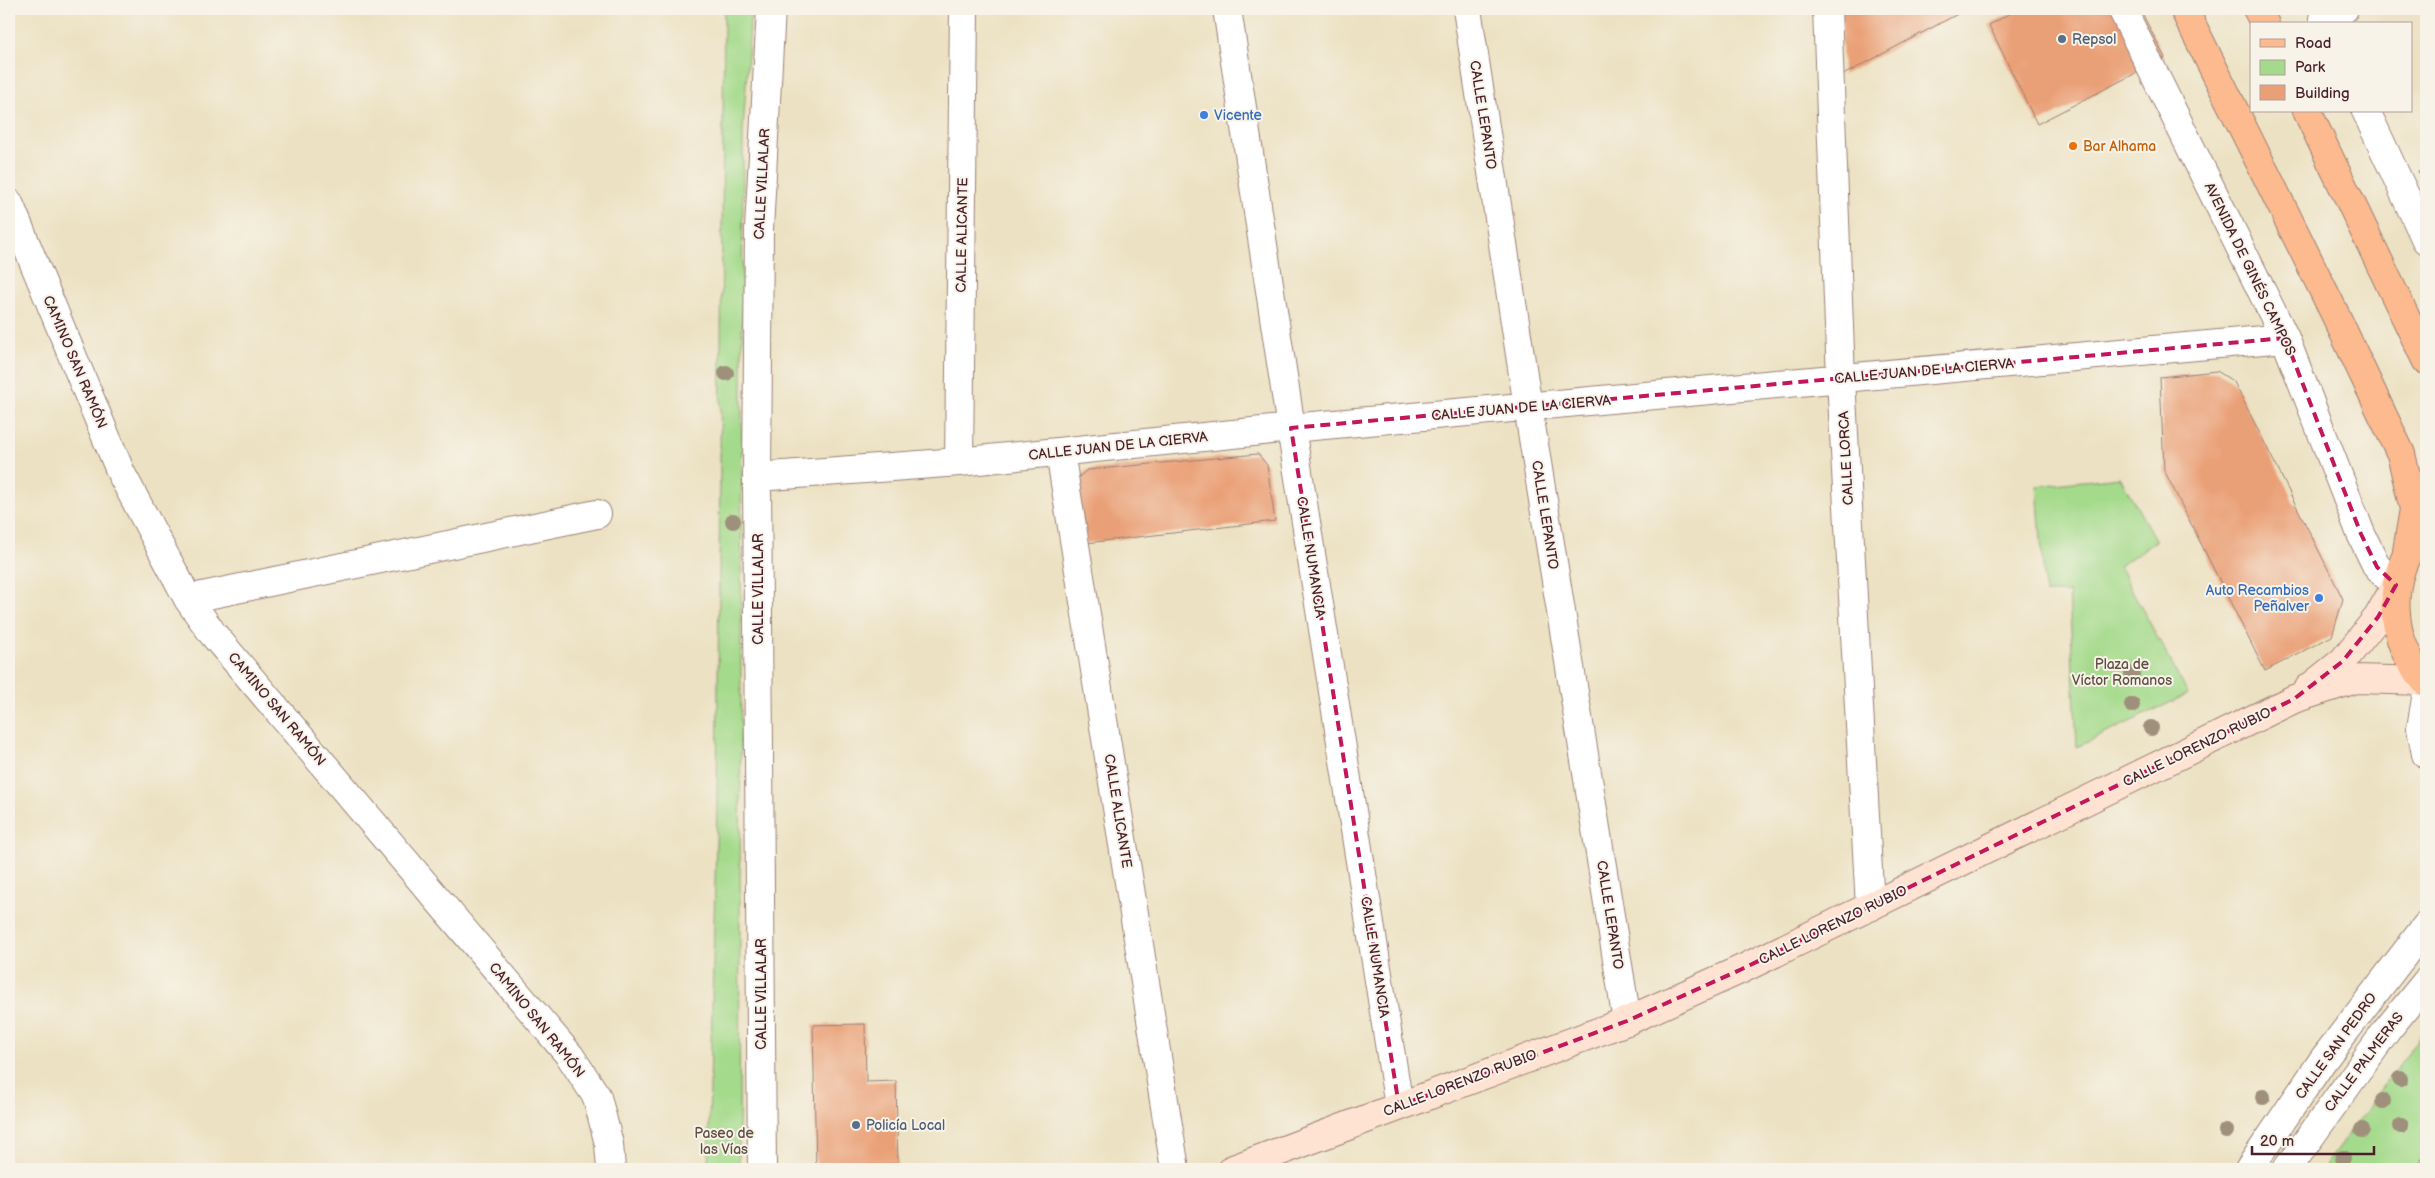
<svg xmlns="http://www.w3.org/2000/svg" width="2435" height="1178" font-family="'Balsamiq Sans',sans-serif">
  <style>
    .green { fill: #a4da8b; stroke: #777c5b }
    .building { fill: #eaa077 }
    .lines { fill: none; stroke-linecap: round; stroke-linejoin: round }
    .street-casing { stroke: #9b8076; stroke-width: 30 }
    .secondary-casing { stroke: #9b8076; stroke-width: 30 }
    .primary-casing { stroke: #9b8076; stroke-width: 30 }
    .path { stroke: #9b8076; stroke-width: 3; stroke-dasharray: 1 4; stroke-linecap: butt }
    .street { stroke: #fff; stroke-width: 28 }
    .secondary { stroke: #fee3d2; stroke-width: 28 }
    .primary { stroke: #fcba8e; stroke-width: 28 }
    .tree { fill: #9f907c }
    .marked { fill: none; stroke: #c2185b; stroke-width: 4; stroke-dasharray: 10 6; stroke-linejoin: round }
    .service-dot { fill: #5c6f8a; stroke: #f7f3e8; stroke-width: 2 }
    .shop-dot { fill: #3f7fe0; stroke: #f7f3e8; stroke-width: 2 }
    .food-dot { fill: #e8710a; stroke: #f7f3e8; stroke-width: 2 }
    .labels { text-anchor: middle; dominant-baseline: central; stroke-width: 4; stroke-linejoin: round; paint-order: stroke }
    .service-label { font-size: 14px; fill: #4e5e75; stroke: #f7f3e8; text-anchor: start }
    .shop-label { font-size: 14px; fill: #366cbe; stroke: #f7f3e8; text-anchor: start }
    .street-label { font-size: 14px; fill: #4a1f2b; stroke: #f7f3e8 }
    .food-label { font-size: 14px; fill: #c56008; stroke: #f7f3e8; text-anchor: start }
    .park-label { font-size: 14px; fill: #604e43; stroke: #f7f3e8 }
  </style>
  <rect width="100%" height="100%" fill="#f7f3e8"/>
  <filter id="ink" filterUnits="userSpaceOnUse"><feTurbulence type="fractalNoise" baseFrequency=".02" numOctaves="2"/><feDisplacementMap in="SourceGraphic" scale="10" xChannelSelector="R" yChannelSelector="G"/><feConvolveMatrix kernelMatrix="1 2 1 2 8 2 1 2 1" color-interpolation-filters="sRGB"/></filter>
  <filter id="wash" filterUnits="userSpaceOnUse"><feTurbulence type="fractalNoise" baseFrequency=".0096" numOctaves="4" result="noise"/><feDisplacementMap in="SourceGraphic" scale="20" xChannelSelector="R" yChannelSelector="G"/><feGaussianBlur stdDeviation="1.12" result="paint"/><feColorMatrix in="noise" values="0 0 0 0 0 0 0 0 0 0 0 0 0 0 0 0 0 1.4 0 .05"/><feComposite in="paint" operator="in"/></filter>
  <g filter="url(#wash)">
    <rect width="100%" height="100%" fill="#ece1c2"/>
    <!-- green -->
    <path class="green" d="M724,9H751L743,131L739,1169H708L717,802Z
      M2120,477L2156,541L2119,566L2188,694L2077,747L2069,593H2045L2037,486Z
      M2426,1028V1169H2323Z"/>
    <g id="blocks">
      <!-- building -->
      <path class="building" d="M1841,9H1967L1843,75Z
        M2018,9H2140L2165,58L2037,124L1989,25Z
        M2426,169V188L2418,172Z
        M2217,371L2234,382L2343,599L2332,636L2265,671L2164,470L2160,377Z
        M1258,454L1267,465L1275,521L1086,543L1073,482L1087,470Z
        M865,1024L866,1082L896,1081L898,1169H816L813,1025Z"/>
    </g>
  </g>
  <g filter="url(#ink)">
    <use href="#blocks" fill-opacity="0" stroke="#9b8076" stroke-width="1"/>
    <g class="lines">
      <defs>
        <path id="street" d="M1227,9L1291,428L1399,1106
          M1467,9L1528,407L1627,1021
          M1827,9L1841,379L1870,907
          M2122,9L2285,338L2361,534L2377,567L2396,585
          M2323,19L2344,9
          M2366,111L2426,240
          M9,203L121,473L188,599L213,634L570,1056L597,1097L609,1144L611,1169
          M1060,452L1175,1169
          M959,462L964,9
          M757,477L959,462L1291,428L2285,338
          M188,599L597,514
          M2426,699L2421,728L2426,754
          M762,1169L757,477L759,229L771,9
          M2249,1169L2323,1060L2426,926
          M2287,1169L2387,1030L2426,982"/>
        <path id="secondary" d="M2309,688L2343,661L2378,617L2396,585
          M1233,1169L1627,1021L1742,969L2294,699L2356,679L2425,681"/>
        <path id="primary" d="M2184,9L2336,316L2401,454L2414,509L2407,551
          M2257,9L2265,24
          M2307,111L2426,360
          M2418,537C2385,581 2389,642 2426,682"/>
      </defs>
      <!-- street casing -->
      <use href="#street" class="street-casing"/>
      <!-- secondary casing -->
      <use href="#secondary" class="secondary-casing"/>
      <!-- primary casing -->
      <use href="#primary" class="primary-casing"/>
      <!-- path -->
      <path class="path" d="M2420,1162L2426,1169
        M2417,1169L2426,1152"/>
      <!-- street -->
      <use href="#street" class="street"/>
      <!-- secondary -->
      <use href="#secondary" class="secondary"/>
      <!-- primary -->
      <use href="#primary" class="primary"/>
    </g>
    <!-- trees -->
    <g class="tree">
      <circle cx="726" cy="373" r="8"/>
      <circle cx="733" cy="521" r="8"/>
      <circle cx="2132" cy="674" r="8"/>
      <circle cx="2132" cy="705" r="8"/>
      <circle cx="2151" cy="728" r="8"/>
      <circle cx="2400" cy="1079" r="8"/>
      <circle cx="2263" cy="1097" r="8"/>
      <circle cx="2383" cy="1101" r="8"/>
      <circle cx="2401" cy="1126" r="8"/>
      <circle cx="2362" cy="1130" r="8"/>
      <circle cx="2226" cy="1131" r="8"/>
      <circle cx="2343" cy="1158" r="8"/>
    </g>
  </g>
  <!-- marked area -->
  <path class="marked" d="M2285,338L2361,534L2377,567L2396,585L2378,617L2343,661L2294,699L1742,969L1627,1021L1399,1106L1291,428Z"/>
  <!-- markers -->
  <g class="service-dot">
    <circle cx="2062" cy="39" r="5"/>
    <circle cx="856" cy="1125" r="5"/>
  </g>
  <g class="shop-dot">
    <circle cx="1204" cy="115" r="5"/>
    <circle cx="2319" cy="598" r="5"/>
  </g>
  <circle class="food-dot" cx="2073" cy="146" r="5"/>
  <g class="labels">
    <!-- service labels -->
    <g class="service-label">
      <text x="2072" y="39">Repsol</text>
      <text x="866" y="1125">Policía Local</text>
    </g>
    <!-- shop labels -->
    <g class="shop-label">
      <text x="1214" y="115">Vicente</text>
      <text x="2309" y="590" text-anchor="end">Auto Recambios<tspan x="2309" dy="16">Peñalver</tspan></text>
    </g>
    <!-- street labels -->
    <g class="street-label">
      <text transform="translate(1483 115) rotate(81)">CALLE LEPANTO</text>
      <text transform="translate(762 184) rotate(-87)">CALLE VILLALAR</text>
      <text transform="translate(962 235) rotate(-89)">CALLE ALICANTE</text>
      <text transform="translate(2250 269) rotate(64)">AVENIDA DE GINÉS CAMPOS</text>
      <text transform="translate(75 362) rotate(67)">CAMINO SAN RAMÓN</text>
      <text transform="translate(1924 371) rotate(-5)">CALLE JUAN DE LA CIERVA</text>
      <text transform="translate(1521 408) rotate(-5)">CALLE JUAN DE LA CIERVA</text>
      <text transform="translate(1118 446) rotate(-6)">CALLE JUAN DE LA CIERVA</text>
      <text transform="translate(1846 458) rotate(-93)">CALLE LORCA</text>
      <text transform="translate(1545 515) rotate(81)">CALLE LEPANTO</text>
      <text transform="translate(1311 557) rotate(81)">CALLE NUMANCIA</text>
      <text transform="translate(758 589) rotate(-90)">CALLE VILLALAR</text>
      <text transform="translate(277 709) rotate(50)">CAMINO SAN RAMÓN</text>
      <text transform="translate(2197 747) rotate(-26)">CALLE LORENZO RUBIO</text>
      <text transform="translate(1118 811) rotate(81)">CALLE ALICANTE</text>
      <text transform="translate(1610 915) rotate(81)">CALLE LEPANTO</text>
      <text transform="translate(1833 925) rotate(-26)">CALLE LORENZO RUBIO</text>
      <text transform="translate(1375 957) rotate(81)">CALLE NUMANCIA</text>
      <text transform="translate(761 994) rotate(-90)">CALLE VILLALAR</text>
      <text transform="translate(537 1020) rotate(51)">CAMINO SAN RAMÓN</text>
      <text transform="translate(2336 1046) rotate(-54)">CALLE SAN PEDRO</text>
      <text transform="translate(2364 1062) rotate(-53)">CALLE PALMERAS</text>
      <text transform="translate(1460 1083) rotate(-21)">CALLE LORENZO RUBIO</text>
    </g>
    <!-- food labels -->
    <g class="food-label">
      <text x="2083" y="146">Bar Alhama</text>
    </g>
    <!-- park labels -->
    <g class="park-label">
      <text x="2122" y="664">Plaza de<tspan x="2122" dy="16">Víctor Romanos</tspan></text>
      <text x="724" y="1133">Paseo de<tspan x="724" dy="16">las Vías</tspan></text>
    </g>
  </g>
  <!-- margin -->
  <rect width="2435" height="1178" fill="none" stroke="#f7f3e8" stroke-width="30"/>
  <!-- legend -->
  <rect x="2250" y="22" width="162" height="90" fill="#f7f3e8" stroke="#b29e9c"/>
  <rect x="2260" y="39" width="25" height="8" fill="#fcba8e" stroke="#b29e9c"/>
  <text x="2295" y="48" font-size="15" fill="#4a1f2b">Road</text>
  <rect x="2260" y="60" width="25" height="15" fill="#a4da8b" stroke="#b29e9c"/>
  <text x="2295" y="72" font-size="15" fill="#4a1f2b">Park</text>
  <rect x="2260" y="85" width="25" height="15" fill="#eaa077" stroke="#b29e9c"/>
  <text x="2295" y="98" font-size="15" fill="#4a1f2b">Building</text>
  <!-- scale -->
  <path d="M2252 1146v8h122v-8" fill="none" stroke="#4a1f2b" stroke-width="2.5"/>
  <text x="2260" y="1146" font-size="15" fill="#4a1f2b" stroke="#f7f3e8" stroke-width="4" paint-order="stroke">20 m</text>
</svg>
